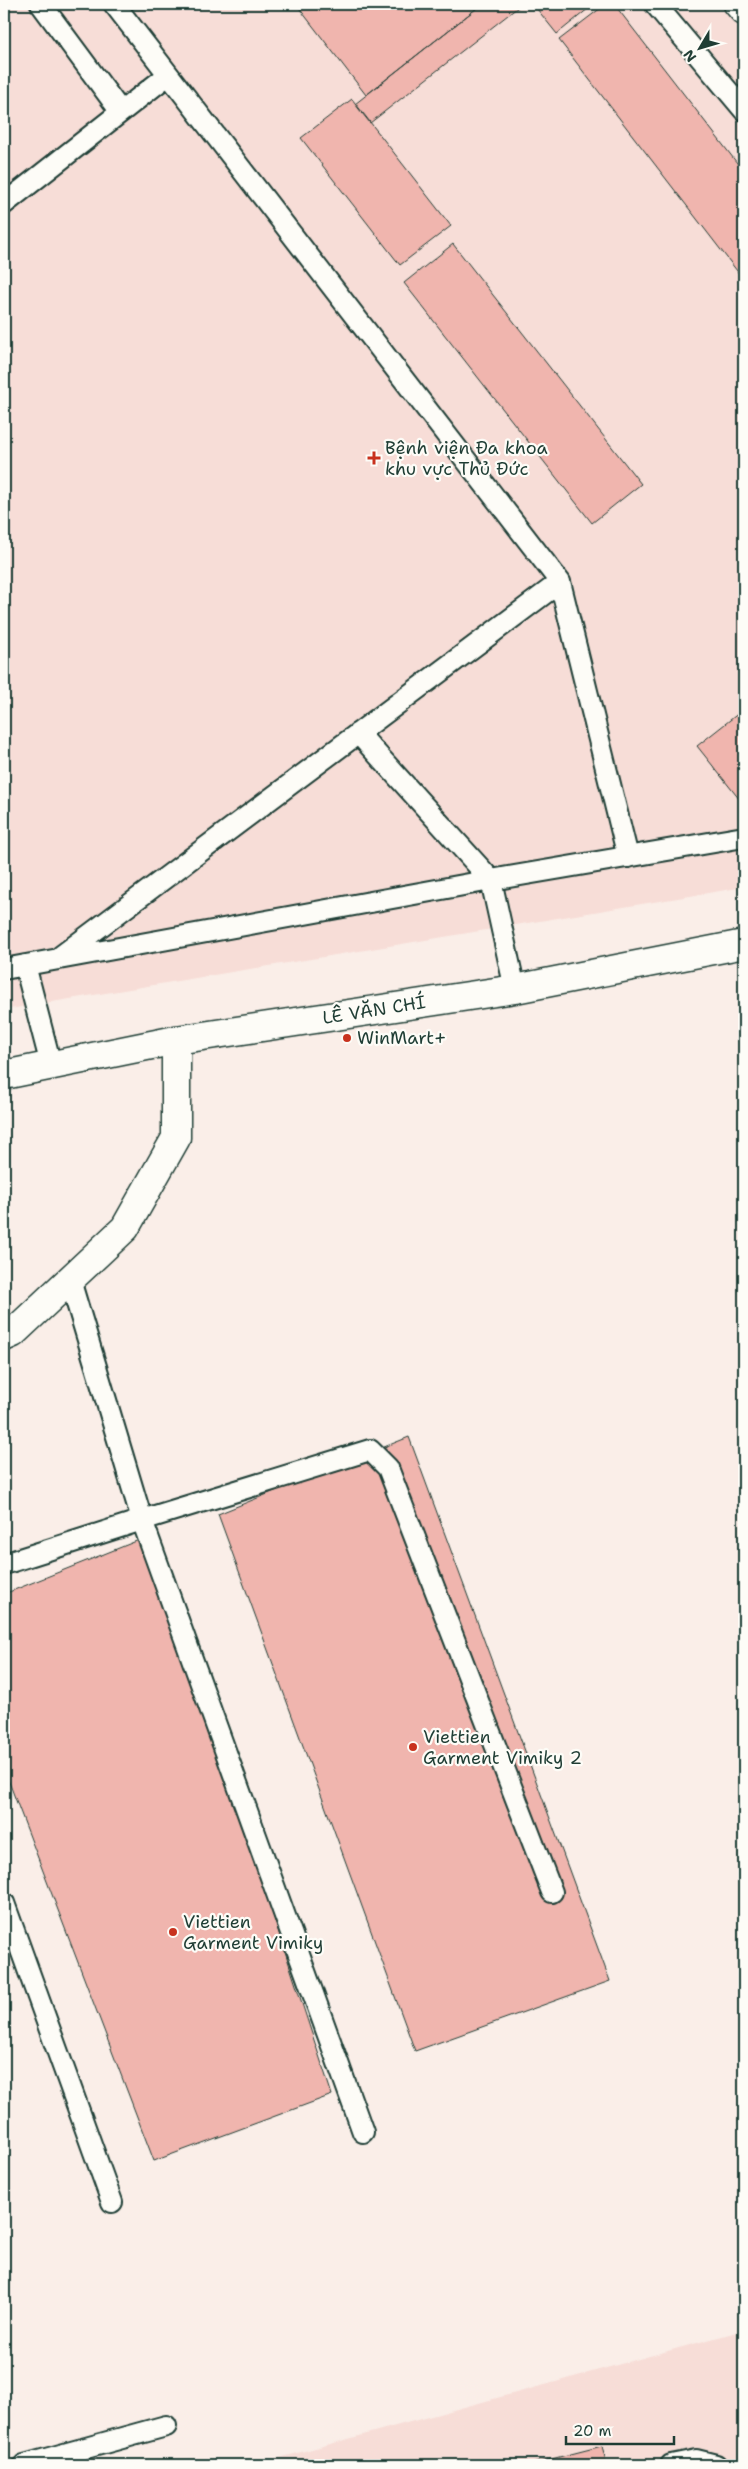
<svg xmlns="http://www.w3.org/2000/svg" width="748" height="2469" font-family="'Shantell Sans',sans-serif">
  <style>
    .built { fill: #f7ddd7 }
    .building { fill: #f0b5ae; stroke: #1f3d34 }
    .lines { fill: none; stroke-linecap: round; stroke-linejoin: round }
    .service-casing { stroke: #1f3d34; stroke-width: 24 }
    .minor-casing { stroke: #1f3d34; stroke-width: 31 }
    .tertiary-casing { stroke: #1f3d34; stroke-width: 31 }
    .secondary-casing { stroke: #1f3d34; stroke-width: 31 }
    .service { stroke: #fdfcf7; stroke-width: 20 }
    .minor { stroke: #fdfcf7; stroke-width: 28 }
    .tertiary { stroke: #fdfcf7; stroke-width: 28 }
    .secondary { stroke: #fdfcf7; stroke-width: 28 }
    .poi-dot { fill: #c8321e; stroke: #fdfcf7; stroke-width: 2 }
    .labels { text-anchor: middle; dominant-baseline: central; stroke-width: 4.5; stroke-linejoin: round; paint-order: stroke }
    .poi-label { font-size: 18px; fill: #1f3d34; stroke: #fdfcf7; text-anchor: start }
    .street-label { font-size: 18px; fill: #1f3d34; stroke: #fdfcf7 }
  </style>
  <rect width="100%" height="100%" fill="#faeee8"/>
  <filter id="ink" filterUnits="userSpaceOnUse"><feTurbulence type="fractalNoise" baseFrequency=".02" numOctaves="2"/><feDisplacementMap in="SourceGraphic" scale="10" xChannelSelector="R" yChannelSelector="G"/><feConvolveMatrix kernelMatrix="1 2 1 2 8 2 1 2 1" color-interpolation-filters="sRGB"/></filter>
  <g filter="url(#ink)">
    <!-- built -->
    <path class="built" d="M4,4H722L744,28V887L4,1010Z
      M744,2330V2465H254Z"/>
    <!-- building -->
    <path class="building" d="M296,4H482L366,95Z
      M482,4H522L370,123L355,104Z
      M533,4H594L557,34Z
      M606,4H614L744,172V280L559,40Z
      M352,99L451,226L400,265L301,138Z
      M453,244L641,484L592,523L404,283Z
      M744,709V805L697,746Z
      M409,1437L610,1981L415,2051L218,1514Z
      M149,1536L332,2095L154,2161L4,1769V1594Z
      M602,2446L607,2465H528Z"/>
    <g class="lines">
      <defs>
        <path id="service" d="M41,4L121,112
          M114,4L560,582L628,857
          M655,4L744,110
          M4,204L168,75
          M358,733L491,880L515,989
          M61,956L560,582
          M25,965L51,1065
          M4,969L491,880L744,837
          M70,1280L142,1520L370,1450L388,1468L552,1892
          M4,1564L142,1520L363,2132
          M4,1903L112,2202
          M24,2465L166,2426
          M671,2465L696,2460L716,2465"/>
        <path id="minor" d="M4,1337L13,1333L125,1228L176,1138V1040"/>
        <path id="tertiary" d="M738,4L744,11"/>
        <path id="secondary" d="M4,1075L176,1040L515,989L744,944"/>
      </defs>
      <!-- service casing -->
      <use href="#service" class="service-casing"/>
      <!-- minor casing -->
      <use href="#minor" class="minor-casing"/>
      <!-- tertiary casing -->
      <use href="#tertiary" class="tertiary-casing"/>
      <!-- secondary casing -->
      <use href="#secondary" class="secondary-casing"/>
      <!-- service -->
      <use href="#service" class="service"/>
      <!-- minor -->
      <use href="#minor" class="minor"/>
      <!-- tertiary -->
      <use href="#tertiary" class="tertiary"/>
      <!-- secondary -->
      <use href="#secondary" class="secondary"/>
    </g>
  </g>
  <!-- markers -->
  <g class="poi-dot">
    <path d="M371.5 450.5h5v5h5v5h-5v5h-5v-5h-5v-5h5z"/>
    <circle cx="347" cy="1038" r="5"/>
    <circle cx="413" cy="1747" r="5"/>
    <circle cx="173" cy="1932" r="5"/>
  </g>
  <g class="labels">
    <!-- poi labels -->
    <g class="poi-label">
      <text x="385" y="448">Bệnh viện Đa khoa<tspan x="385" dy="21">khu vực Thủ Đức</tspan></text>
      <text x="357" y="1038">WinMart+</text>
      <text x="423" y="1737">Viettien<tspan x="423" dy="21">Garment Vimiky 2</tspan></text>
      <text x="183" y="1922">Viettien<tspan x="183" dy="21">Garment Vimiky</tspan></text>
    </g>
    <!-- street labels -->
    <g class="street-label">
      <text transform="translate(374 1010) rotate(-9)">LÊ VĂN CHÍ</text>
    </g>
  </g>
  <!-- margin -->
  <rect width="748" height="2469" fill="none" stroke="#fdfcf7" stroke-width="20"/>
  <rect x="10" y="10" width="728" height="2449" fill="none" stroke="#1f3d34" stroke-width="2" filter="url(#ink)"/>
  <!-- north arrow -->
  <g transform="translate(700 48) rotate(232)" stroke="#fdfcf7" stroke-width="4" paint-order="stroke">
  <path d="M0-4L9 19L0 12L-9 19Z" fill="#1f3d34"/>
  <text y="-8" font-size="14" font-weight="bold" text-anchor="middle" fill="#1f3d34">N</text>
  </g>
  <!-- scale -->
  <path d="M566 2436v8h108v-8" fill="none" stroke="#1f3d34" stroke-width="2.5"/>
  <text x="573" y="2436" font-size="15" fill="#1f3d34" stroke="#fdfcf7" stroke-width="4" paint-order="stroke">20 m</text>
</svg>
